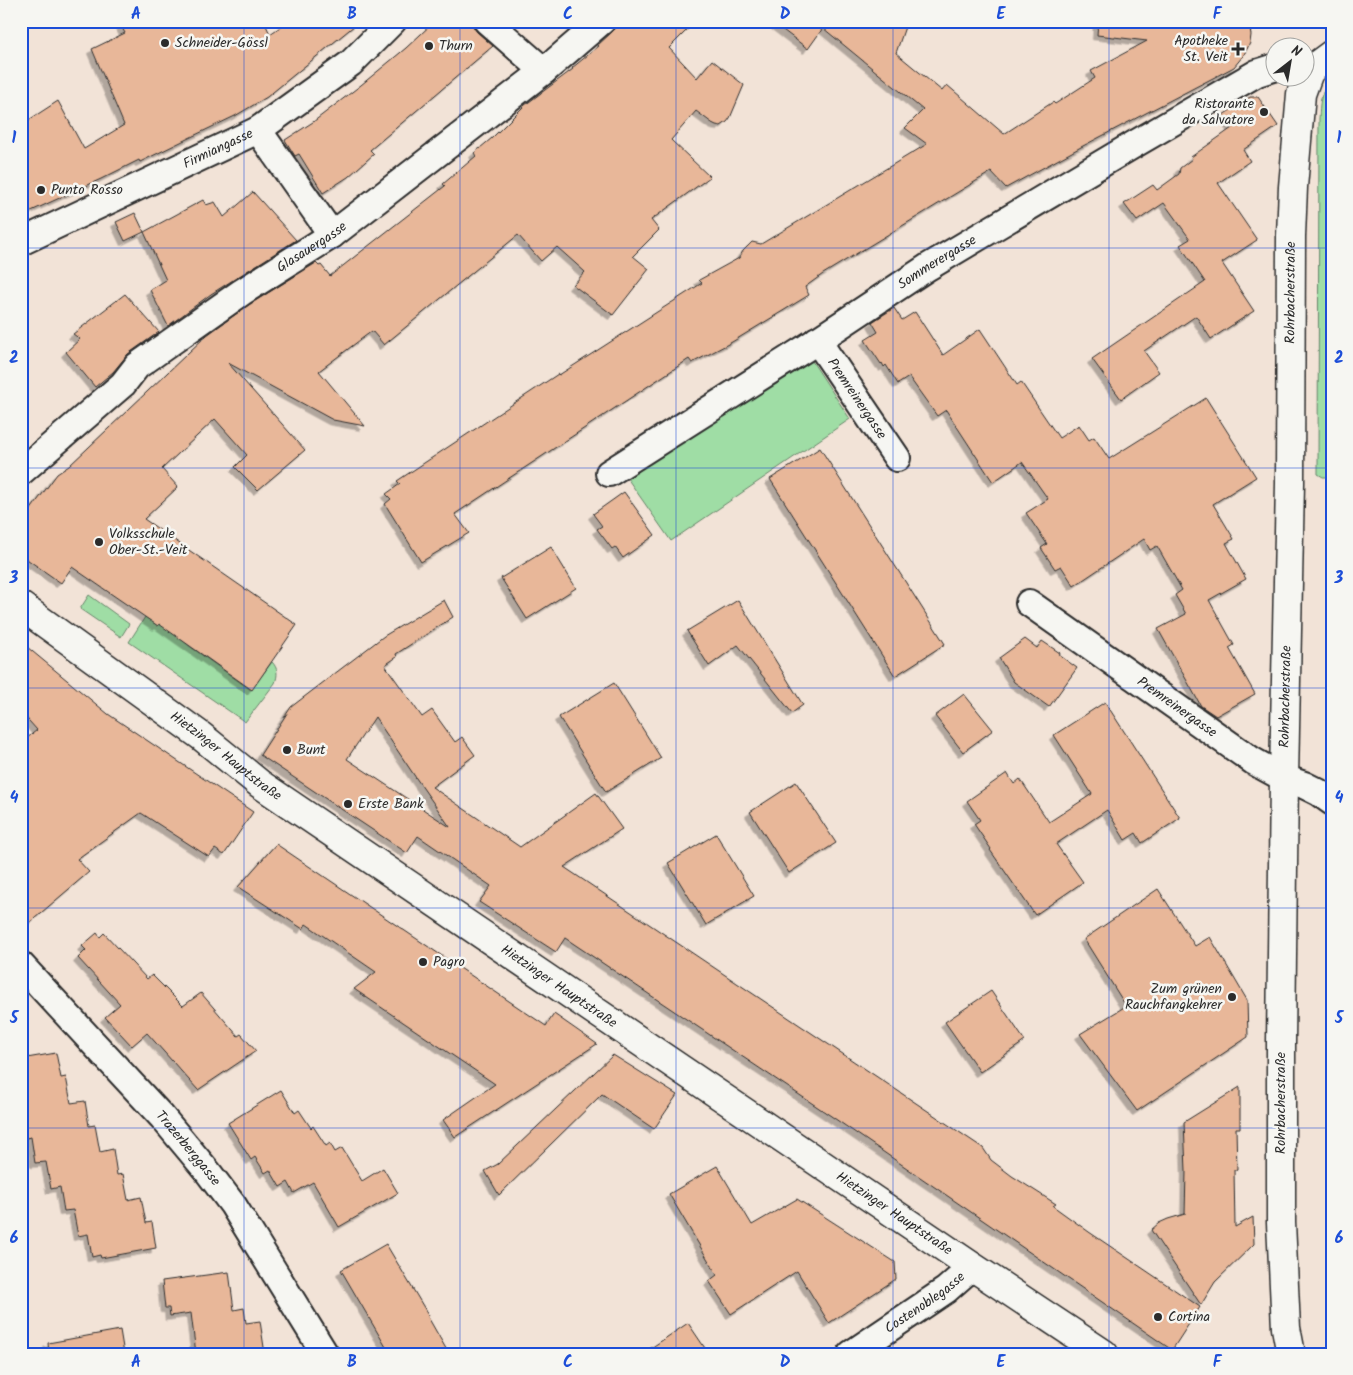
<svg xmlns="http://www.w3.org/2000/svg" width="1353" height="1375" font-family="Kalam,sans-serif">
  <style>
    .green { fill: #9fdda5; stroke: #658468 }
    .building { fill: #e8b799; stroke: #2b2b2b; fill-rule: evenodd; filter: url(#shadow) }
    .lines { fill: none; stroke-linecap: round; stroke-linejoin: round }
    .street-casing { stroke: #2b2b2b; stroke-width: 30 }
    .secondary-casing { stroke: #2b2b2b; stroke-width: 31 }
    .street { stroke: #f6f6f2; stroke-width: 26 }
    .secondary { stroke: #f6f6f2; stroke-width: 28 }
    .grid { fill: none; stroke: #1d4ed8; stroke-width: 1; stroke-opacity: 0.55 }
    .poi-dot { fill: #2b2b2b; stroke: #f6f6f2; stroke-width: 2 }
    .labels { text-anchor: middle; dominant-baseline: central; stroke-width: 5; stroke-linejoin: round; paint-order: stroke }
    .poi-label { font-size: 14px; fill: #2b2b2b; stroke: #f6f6f2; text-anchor: start }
    .street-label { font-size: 14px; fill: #2b2b2b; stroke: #f6f6f2 }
    .neatline { fill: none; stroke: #1d4ed8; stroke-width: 2 }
    .grid-label { font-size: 16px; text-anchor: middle; font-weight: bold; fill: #1d4ed8 }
  </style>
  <defs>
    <filter id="shadow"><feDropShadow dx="-4.5" dy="4.5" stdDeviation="0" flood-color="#0004"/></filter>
  </defs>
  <rect width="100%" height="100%" fill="#f2e3d7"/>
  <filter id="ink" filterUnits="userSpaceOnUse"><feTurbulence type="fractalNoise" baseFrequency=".02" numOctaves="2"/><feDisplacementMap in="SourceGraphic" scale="10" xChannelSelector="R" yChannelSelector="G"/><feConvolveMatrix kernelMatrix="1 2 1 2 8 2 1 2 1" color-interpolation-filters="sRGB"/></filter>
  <g filter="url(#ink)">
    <!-- green -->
    <path class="green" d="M1332,81V477H1323L1318,474L1319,119C1320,105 1319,91 1332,81Z
      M810,358L850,419L671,541L627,478Z
      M89,595L129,624L121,637L80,609Z
      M145,617L158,626L162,621L188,645L251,690L272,662C278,668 278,675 275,683L245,722L129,642Z"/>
    <!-- building -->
    <path class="building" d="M118,21H264L270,34L289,21H360L267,97L235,116L189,138L140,162L139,160L101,179L29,212L21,197V125L58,101L84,149L124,125L92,49L125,33Z
      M435,21H472L473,26L477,32L493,46L370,150L374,154L348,177L323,193L299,154L295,156L285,140L313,122L361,85L406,48Z
      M617,21H696L669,48L697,78L712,60L744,85L730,118L727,122L721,126L716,125L712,123L696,111L671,140L710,177L651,220L659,230L633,256L649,269L613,315L573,285L585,272L557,247L541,261L518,235L384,345L372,331L319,371L365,426L333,420L228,363L305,450L258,490L235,467L247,455L215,419L162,469L178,487L144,519L297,625L252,690L159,624L158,626L72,567L61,583L21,555V523L57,474L69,466L207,335L250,304L316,263L319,266L321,265L330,276L445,186L443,184L476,156L474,153L492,138L525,105L573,69L572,68L599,46L598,45L612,32L616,26Z
      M771,21H907L896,53L942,91L947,85L1004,134L1053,102L1055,104L1095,78L1091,71L1147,41L1097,35L1098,21H1249L1251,35L1250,43L1247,49L1243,56L1234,67L1081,147L1006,188L991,172L823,274L805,287L809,295L732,342L692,363L689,359L455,514L469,533L421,562L385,504L391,499L386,494L400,484L397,481L558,374L559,375L702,283L699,280L739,258L743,251L752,242L761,244L927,144L905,128L923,110L823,28L808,49Z
      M1250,97H1258L1278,126L1243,150L1250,161L1218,183L1257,240L1222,263L1254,311L1211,339L1196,316L1144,351L1159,372L1121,399L1092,359L1205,282L1180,245L1190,239L1164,203L1137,221L1124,204L1153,185L1157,190L1179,174L1180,168L1192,159L1191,157L1232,128L1223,115Z
      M253,192L296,240L211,294L168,326L150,290L166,280L144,232L203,200L206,205L215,202L224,217Z
      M135,213L144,232L125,241L116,222Z
      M125,294L159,332L128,354L113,372L95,387L66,352L80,339L73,334Z
      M894,308L902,320L915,312L943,355L980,329L1017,385L1021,382L1059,438L1079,425L1089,440L1094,437L1109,459L1206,398L1256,477L1213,504L1234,539L1226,543L1246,579L1209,600L1234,645L1229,648L1255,694L1216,716L1201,706L1158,629L1186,614L1175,595L1182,590L1157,546L1150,550L1144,539L1074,586L1061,566L1055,569L1041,548L1047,544L1026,513L1048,499L1022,462L993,482L946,410L937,416L909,377L898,384L886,365L884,367L882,363L881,364L865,340L878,332L872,322Z
      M820,448L945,644L895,676L770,479Z
      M624,492L655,535L623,558L615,547L612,549L597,529L602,526L593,514Z
      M551,547L576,588L527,619L501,578Z
      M444,600L453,617L396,654L397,657L385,665L422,717L432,710L455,742L462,737L475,755L432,787L520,847L596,793L622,829L564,867L983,1148L991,1160L1012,1176L1056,1204L1053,1206L1089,1232L1200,1307L1172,1350L831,1116L565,938L556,952L479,902L491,886L418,836L407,853L260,755L291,707L384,636ZM375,717L416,778L450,827L347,759Z
      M738,600L803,705L792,713L738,645L709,666L687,631Z
      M1025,639L1037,648L1042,641L1060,653L1059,655L1077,668L1049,707L1014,682L999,658Z
      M21,642L108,714L253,812L224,855L215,849L209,857L141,813L77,859L89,872L21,930V743L37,730L21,712Z
      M614,683L661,758L606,792L559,717Z
      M964,694L993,730L963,752L935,716Z
      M1105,702L1180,818L1142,843L1136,833L1125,840L1107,810L1056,844L1083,882L1035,915L990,850L991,849L974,824L980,820L967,801L1007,773L1014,784L1020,779L1049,822L1092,794L1054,735Z
      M796,782L836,843L789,873L750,812Z
      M716,834L754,896L706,925L668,863Z
      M276,844L546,1026L554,1014L597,1044L455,1137L443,1120L495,1084L354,989L376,972L306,924L303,929L238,887Z
      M1158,889L1195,946L1210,937L1247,1000L1248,1037L1137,1111L1080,1034L1126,1006L1084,939Z
      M97,933L100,937L104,933L147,979L152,975L183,1006L201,993L238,1036L241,1034L256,1051L198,1090L147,1033L132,1046L105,1017L120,1004L78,958L86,950L82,946Z
      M991,991L1025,1041L980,1072L945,1022Z
      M56,1053L61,1078L66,1077L71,1103L85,1101L89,1126L95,1125L100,1152L113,1149L117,1175L123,1174L128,1200L141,1197L146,1223L152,1222L156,1248L101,1258L100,1255L92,1257L88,1234L78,1236L73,1210L64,1211L60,1187L51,1189L46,1162L35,1163L31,1137L21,1139V1059Z
      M613,1055L677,1095L654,1129L602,1094L499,1195L485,1171L498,1164Z
      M1240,1087V1128H1236L1237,1170H1234L1235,1227L1253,1217L1254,1244L1215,1282L1201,1305L1151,1230L1159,1223L1168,1219L1185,1214L1186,1171L1184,1122Z
      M281,1090L295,1113L299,1110L311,1128L313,1126L326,1146L330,1143L335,1152L342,1148L362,1181L383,1168L398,1193L339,1227L313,1182L294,1193L288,1182L280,1187L270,1170L265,1173L255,1157L251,1160L228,1123Z
      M717,1166L752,1225L797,1199L895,1262L896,1279L829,1323L797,1271L731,1314L709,1281L717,1275L669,1194Z
      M386,1244L429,1316L428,1317L449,1354H390L341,1270Z
      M229,1272L234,1310L244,1308L246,1323L260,1321L265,1354H196L191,1313L170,1316L169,1308H165L162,1281Z
      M688,1323L709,1354H642Z
      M120,1330L124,1354H49L48,1343Z"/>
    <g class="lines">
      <defs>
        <g id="street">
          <path d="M487,21L544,71"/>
          <path d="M258,130L332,235"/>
          <path id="s1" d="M21,242L258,130L351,63L393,21"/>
          <path id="s2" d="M817,340L897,458"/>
          <path id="s3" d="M21,472L123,384L137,366L242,292L332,235L544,71L602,21"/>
          <path id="s4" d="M609,473L806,348L928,267L1133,145L1257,73L1276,67"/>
          <path id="s5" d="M1029,603L1253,761L1284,778L1304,785L1318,792L1332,802"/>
          <path id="s6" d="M21,965L162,1117L208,1172L233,1205L325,1354"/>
          <path id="s7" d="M851,1354L946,1290L963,1275L970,1265"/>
        </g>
        <g id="secondary">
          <path id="s8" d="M21,606L201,736L260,784L970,1265L1104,1354"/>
          <path id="s9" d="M1291,1354L1286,1328L1281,1223V1043L1284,778L1290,483L1291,236L1293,187L1301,94L1309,72L1313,68L1332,54"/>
        </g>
      </defs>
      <!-- street casing -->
      <use href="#street" class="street-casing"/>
      <!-- secondary casing -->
      <use href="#secondary" class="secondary-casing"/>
      <!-- street -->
      <use href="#street" class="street"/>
      <!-- secondary -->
      <use href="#secondary" class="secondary"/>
    </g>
  </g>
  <!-- grid -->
  <path class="grid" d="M244,21V1354M460,21V1354M676,21V1354M893,21V1354M1109,21V1354M21,248H1332M21,468H1332M21,688H1332M21,908H1332M21,1128H1332"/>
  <!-- markers -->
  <g class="poi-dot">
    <circle cx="165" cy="43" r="5"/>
    <circle cx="429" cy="46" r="5"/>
    <path d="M1235.5 41.5h5v5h5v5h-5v5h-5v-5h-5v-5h5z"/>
    <circle cx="1264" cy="112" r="5"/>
    <circle cx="41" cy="190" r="5"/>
    <circle cx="99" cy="542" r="5"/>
    <circle cx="287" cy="750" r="5"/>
    <circle cx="348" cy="804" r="5"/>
    <circle cx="423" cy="962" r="5"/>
    <circle cx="1232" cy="997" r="5"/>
    <circle cx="1158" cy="1317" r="5"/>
  </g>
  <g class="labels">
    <!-- poi labels -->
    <g class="poi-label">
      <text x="1228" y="41" text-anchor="end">Apotheke<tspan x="1228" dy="16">St. Veit</tspan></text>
      <text x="175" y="43">Schneider-Gössl</text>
      <text x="439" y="46">Thurn</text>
      <text x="1254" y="104" text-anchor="end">Ristorante<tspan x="1254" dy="16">da Salvatore</tspan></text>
      <text x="51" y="190">Punto Rosso</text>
      <text x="109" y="534">Volksschule<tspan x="109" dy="16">Ober-St.-Veit</tspan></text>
      <text x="297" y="750">Bunt</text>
      <text x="358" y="804">Erste Bank</text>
      <text x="433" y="962">Pagro</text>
      <text x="1222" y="989" text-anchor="end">Zum grünen<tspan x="1222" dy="16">Rauchfangkehrer</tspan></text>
      <text x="1168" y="1317">Cortina</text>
    </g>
    <!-- street labels -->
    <g class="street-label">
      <text stroke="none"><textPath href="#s1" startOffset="218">Firmiangasse</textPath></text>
      <text stroke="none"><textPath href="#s3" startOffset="369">Glasauergasse</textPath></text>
      <text stroke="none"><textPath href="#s4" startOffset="390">Sommerergasse</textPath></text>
      <text stroke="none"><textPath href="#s9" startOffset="1062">Rohrbacherstraße</textPath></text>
      <text stroke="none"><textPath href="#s2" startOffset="71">Premreinergasse</textPath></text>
      <text stroke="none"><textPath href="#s9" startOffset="658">Rohrbacherstraße</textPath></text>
      <text stroke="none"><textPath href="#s5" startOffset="181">Premreinergasse</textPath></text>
      <text stroke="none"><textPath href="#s8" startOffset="254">Hietzinger Hauptstraße</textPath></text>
      <text stroke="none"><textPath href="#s8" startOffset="659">Hietzinger Hauptstraße</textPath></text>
      <text transform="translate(1281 1103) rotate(-90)">Rohrbacherstraße</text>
      <text stroke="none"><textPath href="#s6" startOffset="248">Trazerberggasse</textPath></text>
      <text stroke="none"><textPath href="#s8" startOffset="1064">Hietzinger Hauptstraße</textPath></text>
      <text stroke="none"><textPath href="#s7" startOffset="90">Costenoblegasse</textPath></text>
    </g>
  </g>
  <!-- margin -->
  <rect width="1353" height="1375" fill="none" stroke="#f6f6f2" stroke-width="55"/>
  <!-- north arrow -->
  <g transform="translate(1290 62) rotate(31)"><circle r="24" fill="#f6f6f2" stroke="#a5a5a2"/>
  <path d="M0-4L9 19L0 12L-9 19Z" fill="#2b2b2b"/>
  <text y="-8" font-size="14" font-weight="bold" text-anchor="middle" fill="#2b2b2b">N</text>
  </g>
  <rect x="28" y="28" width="1298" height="1320" class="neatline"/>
  <g class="grid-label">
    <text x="136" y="19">A</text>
    <text x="352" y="19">B</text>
    <text x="568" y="19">C</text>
    <text x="785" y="19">D</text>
    <text x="1001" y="19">E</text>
    <text x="1217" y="19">F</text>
    <text x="14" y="143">1</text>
    <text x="1339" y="143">1</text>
    <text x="14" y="363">2</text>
    <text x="1339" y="363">2</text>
    <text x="14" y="583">3</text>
    <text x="1339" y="583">3</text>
    <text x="14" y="803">4</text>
    <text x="1339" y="803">4</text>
    <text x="14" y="1023">5</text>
    <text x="1339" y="1023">5</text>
    <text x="14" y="1243">6</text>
    <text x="1339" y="1243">6</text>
    <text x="136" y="1367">A</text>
    <text x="352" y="1367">B</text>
    <text x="568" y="1367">C</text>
    <text x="785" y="1367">D</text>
    <text x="1001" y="1367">E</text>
    <text x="1217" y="1367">F</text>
  </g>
</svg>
